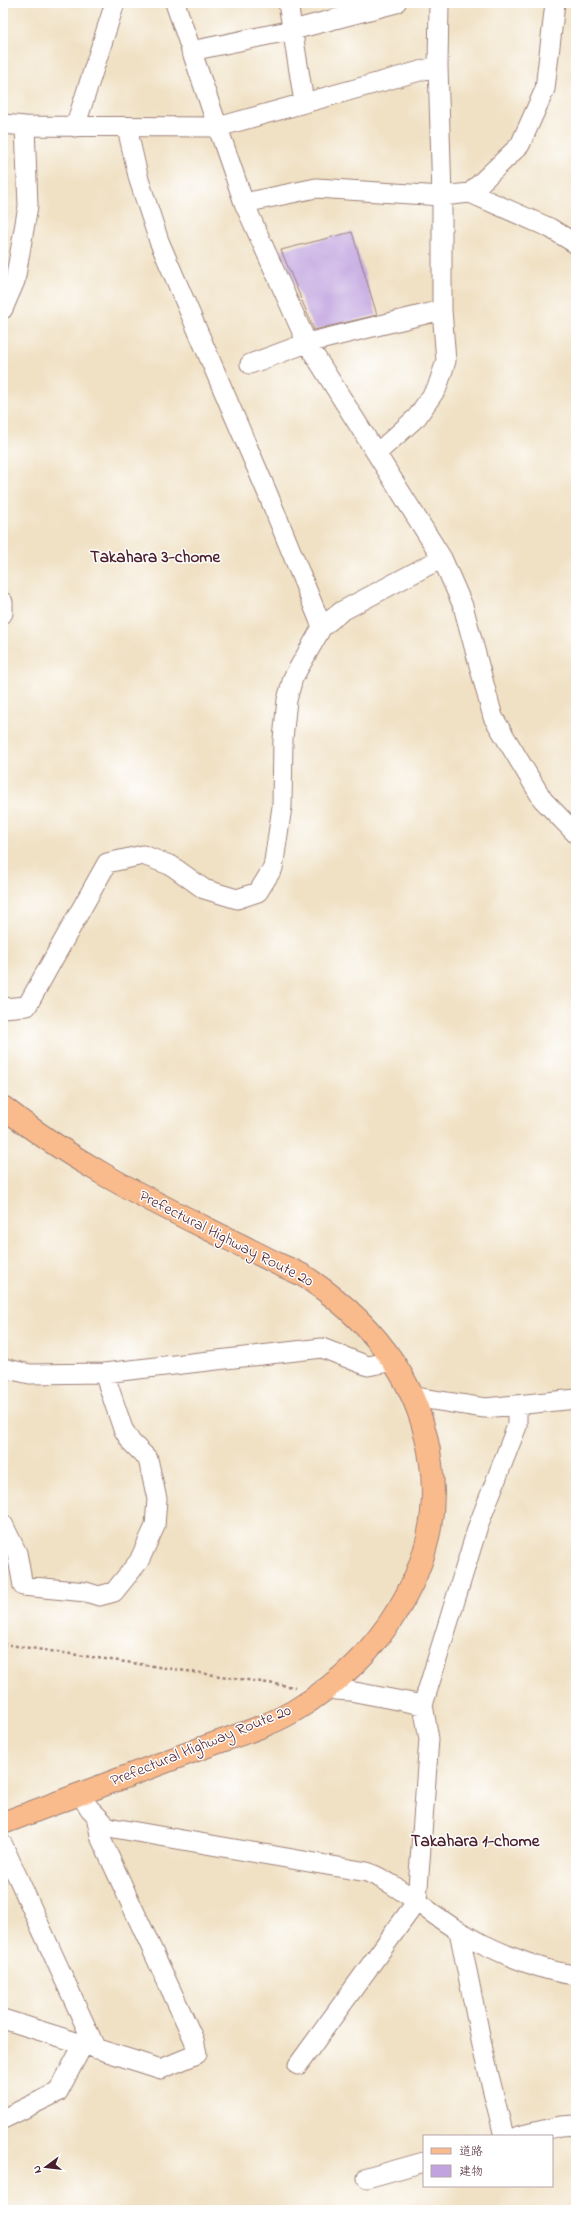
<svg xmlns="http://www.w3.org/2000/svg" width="579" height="2213" font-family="'Indie Flower','Klee One',sans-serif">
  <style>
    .building { fill: #c1a4df }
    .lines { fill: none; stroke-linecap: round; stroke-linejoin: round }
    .minor-casing { stroke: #9d8078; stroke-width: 21 }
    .major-casing { stroke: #9d8078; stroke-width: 24 }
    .path { stroke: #9d8078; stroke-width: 2.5; stroke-dasharray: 3 3; stroke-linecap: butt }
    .minor { stroke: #fff; stroke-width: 19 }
    .major { stroke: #fabb8c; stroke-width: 22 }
    .labels { text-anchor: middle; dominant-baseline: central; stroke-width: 3; stroke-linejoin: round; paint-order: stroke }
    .street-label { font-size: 16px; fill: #4a1f2b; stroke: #fff }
    .neighbourhood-label { font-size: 17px; font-weight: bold; fill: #4a1f2b; stroke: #fff }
  </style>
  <rect width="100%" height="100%" fill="#fff"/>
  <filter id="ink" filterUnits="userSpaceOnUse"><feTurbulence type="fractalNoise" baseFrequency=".025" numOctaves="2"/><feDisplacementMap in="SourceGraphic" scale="8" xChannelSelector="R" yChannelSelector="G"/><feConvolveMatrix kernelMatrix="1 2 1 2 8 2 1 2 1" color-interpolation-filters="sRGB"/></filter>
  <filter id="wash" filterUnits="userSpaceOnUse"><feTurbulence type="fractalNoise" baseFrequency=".012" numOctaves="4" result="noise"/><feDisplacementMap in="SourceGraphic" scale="16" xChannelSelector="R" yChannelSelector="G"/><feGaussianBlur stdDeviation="0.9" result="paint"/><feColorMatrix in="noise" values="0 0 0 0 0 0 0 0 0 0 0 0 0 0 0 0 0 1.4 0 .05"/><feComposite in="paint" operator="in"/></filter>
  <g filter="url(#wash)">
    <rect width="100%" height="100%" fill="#f0e1c4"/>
    <g id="blocks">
      <!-- building -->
      <path class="building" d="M352,232L377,315L314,330L281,250Z"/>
    </g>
  </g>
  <g filter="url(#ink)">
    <use href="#blocks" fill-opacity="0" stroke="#9d8078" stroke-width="1"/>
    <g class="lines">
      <defs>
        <path id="minor" d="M175,3L244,203L307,343L442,558L463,606L493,717L543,800L576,834
          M288,3L304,102
          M191,51L293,30L396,3
          M3,124L25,126L218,127L438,66
          M75,127L115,3
          M127,128L139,180L159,241L267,492L322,627
          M470,193L550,228L576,244
          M244,203L316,188L442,196L470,193L520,145L545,89L555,3
          M3,309L15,281L28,206L25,126
          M250,364L307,343L442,310
          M377,453L417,417L437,388L446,361L442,310V196L438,66L439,3
          M3,602V613
          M3,1008L27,1006L107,863L143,855L172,866L204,889L237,899L258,892L273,868L282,807L283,739L287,700L293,678L322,627L342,611L442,558
          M3,1368L30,1374L104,1373L322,1348L368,1366L394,1361
          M414,1397L485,1408L576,1399
          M3,1524L17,1553L23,1586L86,1592L99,1596L114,1592L139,1561L155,1526L157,1499L148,1459L131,1442L123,1429L104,1373
          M323,1689L350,1691L423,1705
          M80,1795L90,1809L108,1827L367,1872C404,1887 426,1912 459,1931C489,1949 542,1972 576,1975
          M3,1845L96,2049
          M459,1931L484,2055L504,2136
          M3,2019L161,2069L197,2054L194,2040L101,1839L96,1816
          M298,2065L417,1901L429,1739L423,1705L478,1526L517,1426V1406
          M3,2119L58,2092L83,2045
          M518,2136L561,2126L576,2125
          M367,2178L424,2162"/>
        <path id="major" d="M3,1107C66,1157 137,1194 208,1229C232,1241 255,1252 278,1264C289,1269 301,1273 310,1280C376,1325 421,1384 431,1464C445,1567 379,1660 294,1711C263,1729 227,1738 194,1751C130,1775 67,1799 3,1823"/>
      </defs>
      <!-- minor casing -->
      <use href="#minor" class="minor-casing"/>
      <!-- major casing -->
      <use href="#major" class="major-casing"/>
      <!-- path -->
      <path class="path" d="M3,1644L295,1687"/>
      <!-- minor -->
      <use href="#minor" class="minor"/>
      <!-- major -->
      <use href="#major" class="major"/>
    </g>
  </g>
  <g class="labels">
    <!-- street labels -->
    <g class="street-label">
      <text transform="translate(226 1239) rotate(27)">Prefectural Highway Route 20</text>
      <text transform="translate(201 1746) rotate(-22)">Prefectural Highway Route 20</text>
    </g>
    <!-- neighbourhood labels -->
    <g class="neighbourhood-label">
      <text x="155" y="557">Takahara 3-chome</text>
      <text x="475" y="1841">Takahara 1-chome</text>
    </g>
  </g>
  <!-- margin -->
  <rect width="579" height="2213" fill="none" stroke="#fff" stroke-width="16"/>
  <!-- legend -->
  <rect x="423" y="2135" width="130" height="52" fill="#ffffff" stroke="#b7a5aa"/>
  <rect x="431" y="2148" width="20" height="6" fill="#fabb8c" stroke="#b7a5aa"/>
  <text x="459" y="2155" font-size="12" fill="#4a1f2b">道路</text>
  <rect x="431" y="2165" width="20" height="12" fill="#c1a4df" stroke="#b7a5aa"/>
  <text x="459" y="2175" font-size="12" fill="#4a1f2b">建物</text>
  <!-- north arrow -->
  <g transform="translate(46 2167) rotate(255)" stroke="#ffffff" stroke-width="3" paint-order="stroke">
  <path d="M0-3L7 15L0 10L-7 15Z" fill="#4a1f2b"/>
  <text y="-6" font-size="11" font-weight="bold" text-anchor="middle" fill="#4a1f2b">N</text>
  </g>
</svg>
